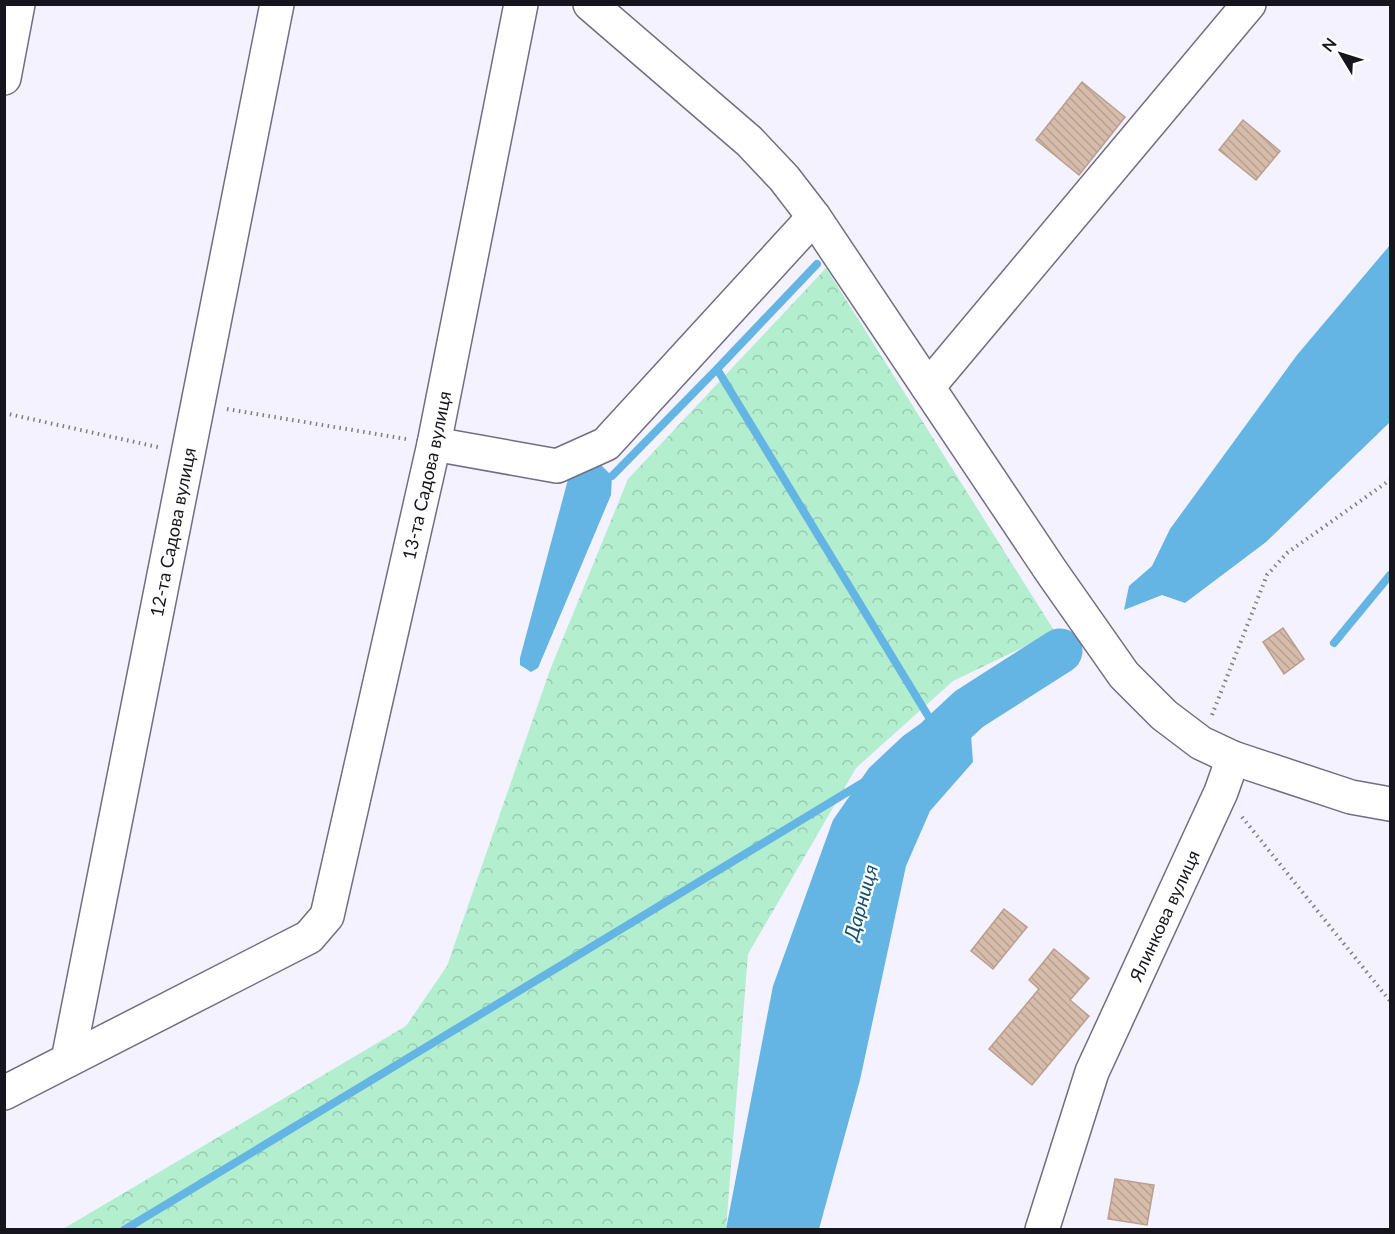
<svg xmlns="http://www.w3.org/2000/svg" width="1395" height="1234" font-family="Lato,sans-serif">
  <style>
    .forest { fill: url(#forest-crowns) }
    .water { fill: #64b5e4 }
    .lines { fill: none; stroke-linecap: round; stroke-linejoin: round }
    .stream { stroke: #64b5e4; stroke-width: 8 }
    .river { stroke: #64b5e4; stroke-width: 45 }
    .building { fill: url(#building-back-hatch); stroke: #b99f8e; stroke-width: 1.5 }
    .minor-casing { stroke: #716d86; stroke-width: 36 }
    .path { stroke: #7f7e88; stroke-width: 4; stroke-dasharray: 1.5 4.5; stroke-linecap: butt }
    .minor { stroke: #fff; stroke-width: 33 }
    .labels { text-anchor: middle; dominant-baseline: central; stroke-width: 4.5; stroke-linejoin: round; paint-order: stroke }
    .street-label { font-size: 18px; fill: #16151e; stroke: #fff }
    .water-label { font-size: 20px; font-style: italic; fill: #125171; stroke: #fff }
  </style>
  <defs>
    <pattern id="forest-crowns" width="20" height="18" patternUnits="userSpaceOnUse" patternTransform="scale(1.5)"><rect width="20" height="18" fill="#b3eecf"/><path d="M2 6a3 3 0 1 1 6 0M12 15a3 3 0 1 1 6 0" fill="none" stroke="#99cbb1"/></pattern>
    <pattern id="building-back-hatch" width="6" height="6" patternUnits="userSpaceOnUse" patternTransform="scale(1.5)"><rect width="6" height="6" fill="#d7bcab"/><path d="M-1 5l2 2M0 0l6 6M5-1l2 2" fill="none" stroke="#b8a193"/></pattern>
  </defs>
  <rect width="100%" height="100%" fill="#f3f2fe"/>
  <!-- forest -->
  <path class="forest" d="M826,268L1055,632L953,681L856,768L748,954L726,1229H63L406,1026L447,966L550,670L628,479Z"/>
  <!-- water -->
  <path class="water" d="M1390,245V422L1266,542L1185,603L1162,595L1124,610L1129,586L1152,566L1170,529L1297,355Z
    M599,463L612,476L611,495L538,668L531,672L520,665V658L570,472Z
    M955,699L969,709L973,762L930,811L906,866L860,1080L819,1229H726L773,986L833,820L869,768L903,736Z"/>
  <g class="lines">
    <!-- stream -->
    <path class="stream" d="M717,369L817,264
      M612,476L717,369L933,724
      M1334,643L1390,575
      M124,1230L864,782"/>
    <!-- river -->
    <path class="river" d="M927,752L940,736L969,709L1060,651"/>
  </g>
  <!-- building -->
  <path class="building" d="M1082,82L1125,117L1079,175L1036,140Z
    M1243,120L1280,151L1256,180L1219,150Z
    M1283,628L1304,659L1284,674L1263,642Z
    M1004,909L1027,927L993,969L971,951Z
    M1054,949L1089,978L1070,1000L1089,1016L1032,1085L989,1049L1039,989L1029,980Z
    M1115,1179L1154,1185L1147,1225L1108,1219Z"/>
  <g class="lines">
    <defs>
      <g id="minor">
        <path d="M590,4L749,141L784,178L814,217L1051,571L1124,675L1164,715L1201,743L1233,758L1351,797L1390,804"/>
        <path d="M4,78L18,4"/>
        <path d="M928,387L1249,4"/>
        <path d="M434,444L557,466L606,444L814,217"/>
        <path id="s1" d="M68,1060L277,4"/>
        <path id="s2" d="M4,1093L309,937L327,916L434,444L521,4"/>
        <path id="s3" d="M1042,1230L1092,1072L1221,792L1233,758"/>
      </g>
    </defs>
    <!-- minor casing -->
    <use href="#minor" class="minor-casing"/>
    <!-- path -->
    <path class="path" d="M227,409L406,439
      M4,413L162,448
      M1212,715L1267,575L1287,553L1390,480
      M1242,817L1390,1001"/>
    <!-- minor -->
    <use href="#minor" class="minor"/>
  </g>
  <g class="labels">
    <!-- street labels -->
    <g class="street-label">
      <text stroke="none"><textPath href="#s2" startOffset="822">13-та Садова вулиця</textPath></text>
      <text stroke="none"><textPath href="#s1" startOffset="538">12-та Садова вулиця</textPath></text>
      <text stroke="none"><textPath href="#s3" startOffset="338">Ялинкова вулиця</textPath></text>
    </g>
    <!-- water labels -->
    <g class="water-label">
      <text transform="translate(860 902) rotate(-74)">Дарниця</text>
    </g>
  </g>
  <!-- border -->
  <rect width="1395" height="1234" fill="none" stroke="#16151e" stroke-width="12"/>
  <!-- north arrow -->
  <g transform="translate(1341 54) rotate(308)" stroke="#ffffff" stroke-width="4.5" paint-order="stroke">
  <path d="M0-4.5L10 22L0 15L-10 22Z" fill="#16151e"/>
  <text y="-9" font-size="16" font-weight="bold" text-anchor="middle" fill="#16151e">N</text>
  </g>
</svg>
